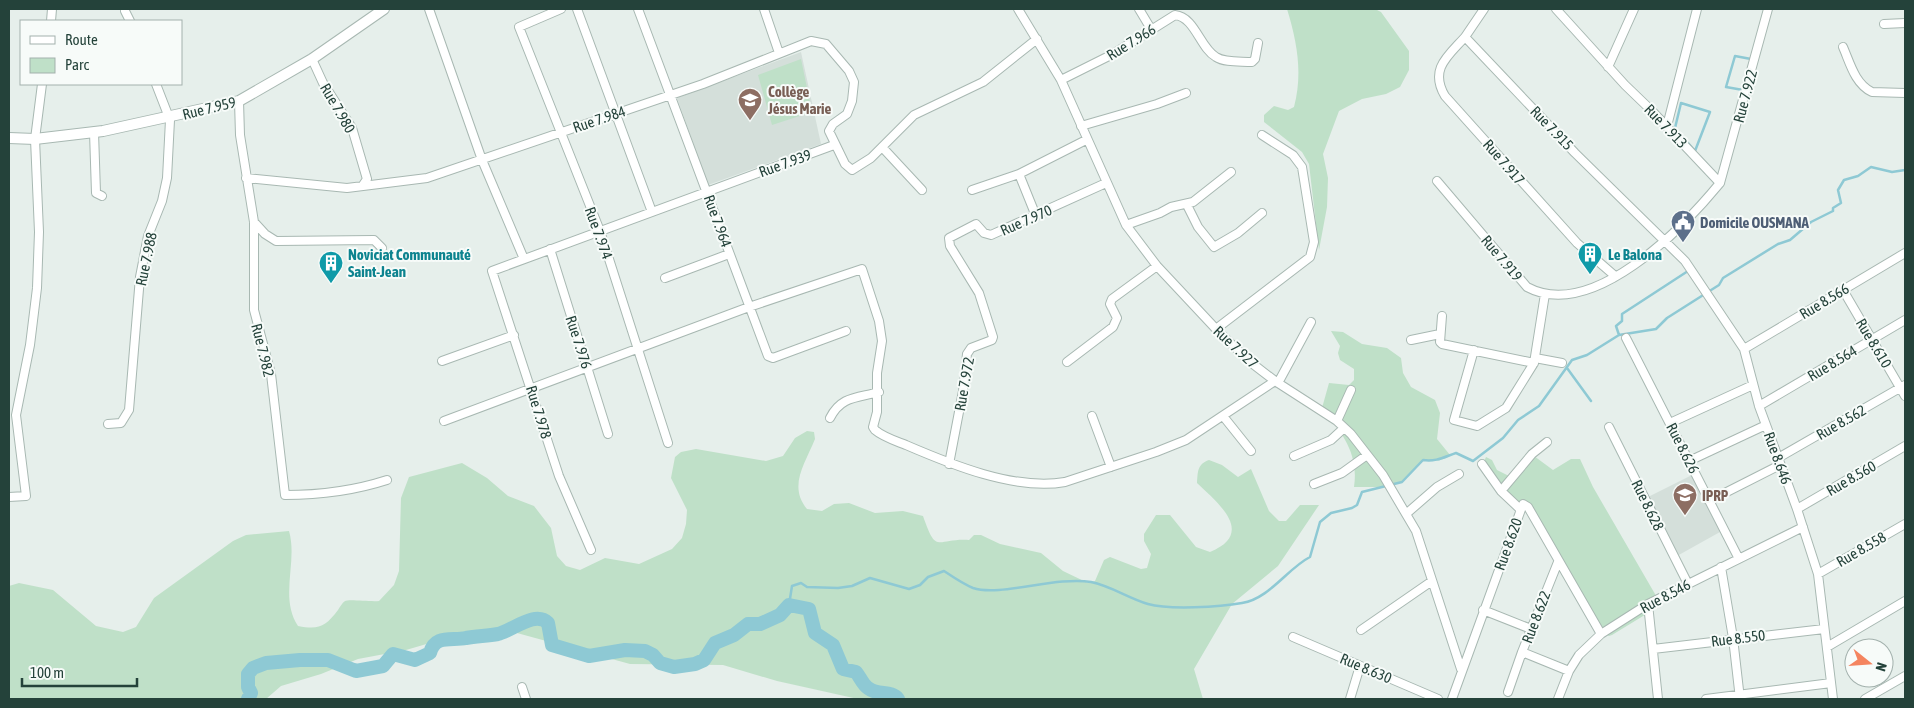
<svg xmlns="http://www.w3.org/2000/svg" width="1914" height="708" font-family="'Asap Condensed',sans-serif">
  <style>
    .built { fill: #d4dfda }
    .green { fill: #bfe0c8 }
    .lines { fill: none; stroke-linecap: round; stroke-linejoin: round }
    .stream { stroke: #8ec9d4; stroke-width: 2.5 }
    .river { stroke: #8ec9d4; stroke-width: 14 }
    .minor-casing { stroke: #a8b8b2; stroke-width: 10 }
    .tertiary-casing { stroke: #a8b8b2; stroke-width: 12 }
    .minor { stroke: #fff; stroke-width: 8 }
    .tertiary { stroke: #fff; stroke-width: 10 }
    .labels { text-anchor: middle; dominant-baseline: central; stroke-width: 4; stroke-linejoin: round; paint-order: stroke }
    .street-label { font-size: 15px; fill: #24423a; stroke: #f7fbf9 }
    .education-label { font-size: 15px; font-weight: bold; fill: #785e54; stroke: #f7fbf9; text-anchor: start }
    .service-label { font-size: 15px; font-weight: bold; fill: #4e5e75; stroke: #f7fbf9; text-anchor: start }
    .culture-label { font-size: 15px; font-weight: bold; fill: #0d838f; stroke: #f7fbf9; text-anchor: start }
  </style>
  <rect width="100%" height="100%" fill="#e6efeb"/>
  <!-- built -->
  <path class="built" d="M801,52L821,144L708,185L677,98Z
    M1692,475L1720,532L1677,556L1648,497Z"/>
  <!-- green -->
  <path class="green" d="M1287,9H1375L1381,12L1409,51V70L1400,87L1386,94L1362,99L1339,111L1323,154L1328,178L1327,207L1319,250L1309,164L1302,152L1264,122V115L1274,106L1288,110L1294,107C1303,73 1297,42 1287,9Z
    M801,59L812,112L772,125L758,75Z
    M1331,331L1343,332L1362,344L1387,348L1401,358L1403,373L1411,387L1435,400L1440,413L1437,439L1450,455C1444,461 1432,462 1423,460L1402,482L1384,487H1354C1359,453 1342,433 1322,408L1329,383L1349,385L1354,380V369L1340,360L1338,353L1340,346Z
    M807,431L814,432L815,439C805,464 788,486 807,509L822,511L834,504L849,503L875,513L903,511L923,516C937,556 936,538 969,540L974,535H981L1000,544L1041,553L1063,571L1088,583L1095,581L1104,560L1110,557L1141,569L1147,568L1151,554L1144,541V534L1156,515H1170L1196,547L1210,552C1256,533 1218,503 1197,483C1198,472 1197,464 1209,460L1222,465L1238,477L1251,469L1269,511L1279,521H1286L1300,505H1319L1278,566L1232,604L1194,669L1203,699H858L777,681L723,665L630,664L517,633H464L406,650L358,659L321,674L281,686L266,699H9V586L19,583L53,590L96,626L123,632L136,627L154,598L233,541L246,535L289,531C298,562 279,597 298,626C319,630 325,627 338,610C340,607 342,603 345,601C349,599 371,602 379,601L394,585L399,571L401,498L409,477L462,463L487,478L508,496L534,506L551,528L557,556L566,566L580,570L605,558L639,564L672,549L682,538L686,524L687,510L671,478L675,457L681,452L696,449L766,461L783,456L795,438Z
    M1534,456L1553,470L1571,459H1580L1593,487L1655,594L1656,605L1648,613L1612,635L1609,636L1599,631L1532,516L1523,508L1514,505L1483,464L1486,457L1492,460L1497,470L1509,476Z"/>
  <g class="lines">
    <!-- stream -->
    <path class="stream" d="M1735,56L1751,59L1743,90L1726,87Z
      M1681,103L1710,112L1695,151L1675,128Z
      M1619,335L1616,326L1622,321V314L1688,271
      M1567,368L1591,401
      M789,605L792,586L801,583L807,587L838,588L852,586L870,578L909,589L920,585L928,577L944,571C953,577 963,584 973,588C1000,597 1056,576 1091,582C1111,586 1128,598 1148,604C1169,610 1220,607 1242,603C1269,599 1288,568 1310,557L1320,522L1331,513L1352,508L1357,505L1362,492L1402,482L1423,460C1436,462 1444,457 1456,453L1473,461L1503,438L1518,420L1539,406L1572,360L1587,355L1619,335L1656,329L1667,318L1719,285L1723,278L1778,244L1790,240L1811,222L1833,211V208L1841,203L1838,190L1844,180L1858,176L1871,167L1892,172L1905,170"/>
    <!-- river -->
    <path class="river" d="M248,699L251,693L248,687V674L253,668L266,663L300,660H328L356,671L383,666L393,654L415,660L430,653C435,634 452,641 466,638C477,636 487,636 498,634C512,631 535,610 548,623L552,645L589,656L625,650L645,651L653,655L660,663L674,667L695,664L704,660L715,643L734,635L748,624H760L780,615L789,605L809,609L815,633L833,645L843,669L856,672C860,677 863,685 868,688C878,696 891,690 898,699"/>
    <defs>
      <path id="minor" d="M429,9L482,160L524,259
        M561,9L519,27L600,231L668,443
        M577,9L652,212
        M638,9L768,356L773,358L846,331
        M764,9L779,53
        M1018,9L1061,80L1126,225L1157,266L1216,329L1249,361L1275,381L1337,421L1351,434L1383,475L1416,531L1461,669
        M1139,9L1151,29
        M1484,9L1465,37L1575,153L1685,261L1744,349L1759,406L1797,509L1818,574L1833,699
        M125,11L130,21
        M51,21L52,9
        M1884,24L1905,23
        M1465,37C1448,56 1429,69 1445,96L1577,243L1615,276
        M1843,47C1850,63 1855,84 1872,92L1905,93
        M312,59L323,83L352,128L367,179L363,185
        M1608,67L1634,9
        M1061,80L1113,54L1175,15C1195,17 1200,48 1216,57C1225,63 1241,61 1252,62L1255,59L1258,43
        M239,101L240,135L254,222V310L271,374L285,495C321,495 353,491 387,480
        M1081,126L1157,104L1186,93
        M1667,126L1697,9
        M94,132L96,193L102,196
        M882,147L922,190
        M1019,174L1036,216
        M246,178L347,188L427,178L703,84L811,41L826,44L849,71L854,82L852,101L847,114L833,124L829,131L845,164L852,170L871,158L914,115L983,82L1037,39
        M1437,181L1527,287C1592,322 1683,228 1720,183L1652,111L1625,85L1556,9
        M1720,183L1768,9
        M972,190L1019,174L1086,140
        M1187,205L1198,227L1214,247L1238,233L1262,213
        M254,222L265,234L276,241L374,240L382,248
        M1126,225L1160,213L1171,207L1193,202L1231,172
        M550,249L608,434
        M665,278L729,254
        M1843,290L1905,396
        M1442,316L1440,342L1442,344L1534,363
        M1216,329L1310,257L1314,242L1302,167L1293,155L1262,135
        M1626,338L1738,557
        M1411,340L1440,334
        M1744,349L1905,253
        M1474,350L1454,420L1477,426L1506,408L1534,363L1545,294
        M1535,358L1562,363
        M442,361L514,335
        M1067,362L1113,327L1117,318L1110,304L1112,299L1157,266
        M1278,383L1311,322
        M1759,406L1905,320
        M1092,416L1111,467
        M1223,416L1251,451
        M830,418C841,396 857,398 879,392
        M444,421L749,307L862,269L879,321L882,341L877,373V412L873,427L875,430C883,437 896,441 906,445C950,464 1015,491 1065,482L1156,452L1186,440L1275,381
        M1337,421L1351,390
        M1670,423L1753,385
        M108,424L121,423L129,410L140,277L148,236L162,201L167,178L170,120L156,84
        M1609,427L1688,584
        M1294,456L1331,440L1344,428
        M1778,458L1905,385
        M1689,461L1766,425
        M949,464L963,391L967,354L971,348L992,340L993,337L979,293L950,246L949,238L976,224L984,233L991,235L1106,183
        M1482,464L1501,491L1520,509
        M1314,484L1342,473L1367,455
        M1501,491L1532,454L1547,442
        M9,497L26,496L16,415L30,345L37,288L39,232L35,139L42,84
        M1709,501L1780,465
        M1797,509L1905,446
        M1406,514L1437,487L1459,474
        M591,550L559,476L492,271L834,145
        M1558,562L1522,652L1569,671
        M1721,567L1733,638L1740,699
        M1818,574L1905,524
        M1648,604L1658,699
        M1483,610L1531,629
        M1361,630L1432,581
        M1293,637L1438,699
        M1827,647L1905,601
        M1653,649L1824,629
        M522,687L526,699
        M1508,692L1522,652
        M1350,699L1360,666
        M1452,699L1523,504L1528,507L1601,634
        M1558,699L1569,671L1579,655L1601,634L1648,604L1803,527
        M1706,699L1831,683
        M1865,699L1905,676"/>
      <path id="tertiary" d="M9,138L35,139L103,131L239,101L312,59L384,9"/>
    </defs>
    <!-- minor casing -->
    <use href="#minor" class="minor-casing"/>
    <!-- tertiary casing -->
    <use href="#tertiary" class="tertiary-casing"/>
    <!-- minor -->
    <use href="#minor" class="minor"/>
    <!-- tertiary -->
    <use href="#tertiary" class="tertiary"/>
  </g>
  <!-- icons -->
  <defs>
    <symbol id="school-pin" viewBox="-11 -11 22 30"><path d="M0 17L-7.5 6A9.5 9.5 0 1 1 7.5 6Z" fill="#8d6e63" stroke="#f7fbf9"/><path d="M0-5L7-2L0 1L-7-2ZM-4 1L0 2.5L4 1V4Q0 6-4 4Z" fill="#fff"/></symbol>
    <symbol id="civic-pin" viewBox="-11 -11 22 30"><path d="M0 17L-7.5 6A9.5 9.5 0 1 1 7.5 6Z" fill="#5c6f8a" stroke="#f7fbf9"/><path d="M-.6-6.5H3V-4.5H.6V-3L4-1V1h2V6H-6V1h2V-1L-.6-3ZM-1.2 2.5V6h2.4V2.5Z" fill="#fff"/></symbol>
    <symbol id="building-pin" viewBox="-11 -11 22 30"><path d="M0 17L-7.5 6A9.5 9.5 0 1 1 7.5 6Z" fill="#0f9aa8" stroke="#f7fbf9"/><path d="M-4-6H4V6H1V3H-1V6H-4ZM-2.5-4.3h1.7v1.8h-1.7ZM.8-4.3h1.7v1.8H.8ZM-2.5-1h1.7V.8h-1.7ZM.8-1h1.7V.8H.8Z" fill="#fff"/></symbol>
  </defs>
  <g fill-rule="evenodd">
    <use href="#school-pin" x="736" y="86" width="28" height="38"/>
    <use href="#civic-pin" x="1669" y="208" width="28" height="38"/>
    <use href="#building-pin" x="1576" y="240" width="28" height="38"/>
    <use href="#building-pin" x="317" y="249" width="28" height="38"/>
    <use href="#school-pin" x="1671" y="481" width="28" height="38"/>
  </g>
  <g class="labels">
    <!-- street labels -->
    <g class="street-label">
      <text transform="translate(1131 42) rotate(-32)">Rue 7.966</text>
      <text transform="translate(1745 96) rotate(-75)">Rue 7.922</text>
      <text transform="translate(209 108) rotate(-14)">Rue 7.959</text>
      <text transform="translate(338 108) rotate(60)">Rue 7.980</text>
      <text transform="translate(599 119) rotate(-19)">Rue 7.984</text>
      <text transform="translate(1666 126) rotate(46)">Rue 7.913</text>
      <text transform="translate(1552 128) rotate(46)">Rue 7.915</text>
      <text transform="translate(1504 162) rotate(49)">Rue 7.917</text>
      <text transform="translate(785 163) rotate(-20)">Rue 7.939</text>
      <text transform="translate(1026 220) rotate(-24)">Rue 7.970</text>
      <text transform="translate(718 221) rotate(70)">Rue 7.964</text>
      <text transform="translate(599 233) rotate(70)">Rue 7.974</text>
      <text transform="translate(1502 258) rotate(50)">Rue 7.919</text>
      <text transform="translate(146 259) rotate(-78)">Rue 7.988</text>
      <text transform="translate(1824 301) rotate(-31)">Rue 8.566</text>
      <text transform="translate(579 342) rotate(72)">Rue 7.976</text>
      <text transform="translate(1874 343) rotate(59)">Rue 8.610</text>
      <text transform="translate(1236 347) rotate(43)">Rue 7.927</text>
      <text transform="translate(263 350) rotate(76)">Rue 7.982</text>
      <text transform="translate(1832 363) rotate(-31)">Rue 8.564</text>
      <text transform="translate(964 384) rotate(-80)">Rue 7.972</text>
      <text transform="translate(539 412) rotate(73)">Rue 7.978</text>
      <text transform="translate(1841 422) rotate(-30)">Rue 8.562</text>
      <text transform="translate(1683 448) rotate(63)">Rue 8.626</text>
      <text transform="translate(1778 458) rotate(70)">Rue 8.646</text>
      <text transform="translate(1851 478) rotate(-30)">Rue 8.560</text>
      <text transform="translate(1648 505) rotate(64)">Rue 8.628</text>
      <text transform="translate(1508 544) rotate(-70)">Rue 8.620</text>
      <text transform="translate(1861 549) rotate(-30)">Rue 8.558</text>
      <text transform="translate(1665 596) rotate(-28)">Rue 8.546</text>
      <text transform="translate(1536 617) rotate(-69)">Rue 8.622</text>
      <text transform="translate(1738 638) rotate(-7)">Rue 8.550</text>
      <text transform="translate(1366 668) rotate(23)">Rue 8.630</text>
    </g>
    <!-- education labels -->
    <g class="education-label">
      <text x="768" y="91">Collège<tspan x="768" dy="17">Jésus Marie</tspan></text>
      <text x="1702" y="495">IPRP</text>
    </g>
    <!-- service labels -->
    <g class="service-label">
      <text x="1700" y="222">Domicile OUSMANA</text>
    </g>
    <!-- culture labels -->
    <g class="culture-label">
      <text x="348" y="254">Noviciat Communauté<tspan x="348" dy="17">Saint-Jean</tspan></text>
      <text x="1608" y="254">Le Balona</text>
    </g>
  </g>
  <!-- border -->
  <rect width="1914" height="708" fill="none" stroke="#24423a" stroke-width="20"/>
  <!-- legend -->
  <rect x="20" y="20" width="162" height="65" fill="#f7fbf9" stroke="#a3b1ad"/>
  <rect x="30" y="36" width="25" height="8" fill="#ffffff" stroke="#a3b1ad"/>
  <text x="65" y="45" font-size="15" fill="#24423a">Route</text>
  <rect x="30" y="58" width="25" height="15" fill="#bfe0c8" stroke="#a3b1ad"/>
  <text x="65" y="70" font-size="15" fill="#24423a">Parc</text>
  <!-- north arrow -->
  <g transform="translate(1869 663) rotate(107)"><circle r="24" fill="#f7fbf9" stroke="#a3b1ad"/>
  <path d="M0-4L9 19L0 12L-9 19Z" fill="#f4845f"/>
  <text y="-8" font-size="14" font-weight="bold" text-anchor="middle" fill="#24423a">N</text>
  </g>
  <!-- scale -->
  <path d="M22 678v8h115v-8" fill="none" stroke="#24423a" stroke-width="2.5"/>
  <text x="30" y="678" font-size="15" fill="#24423a" stroke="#f7fbf9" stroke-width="4" paint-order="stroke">100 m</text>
</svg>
